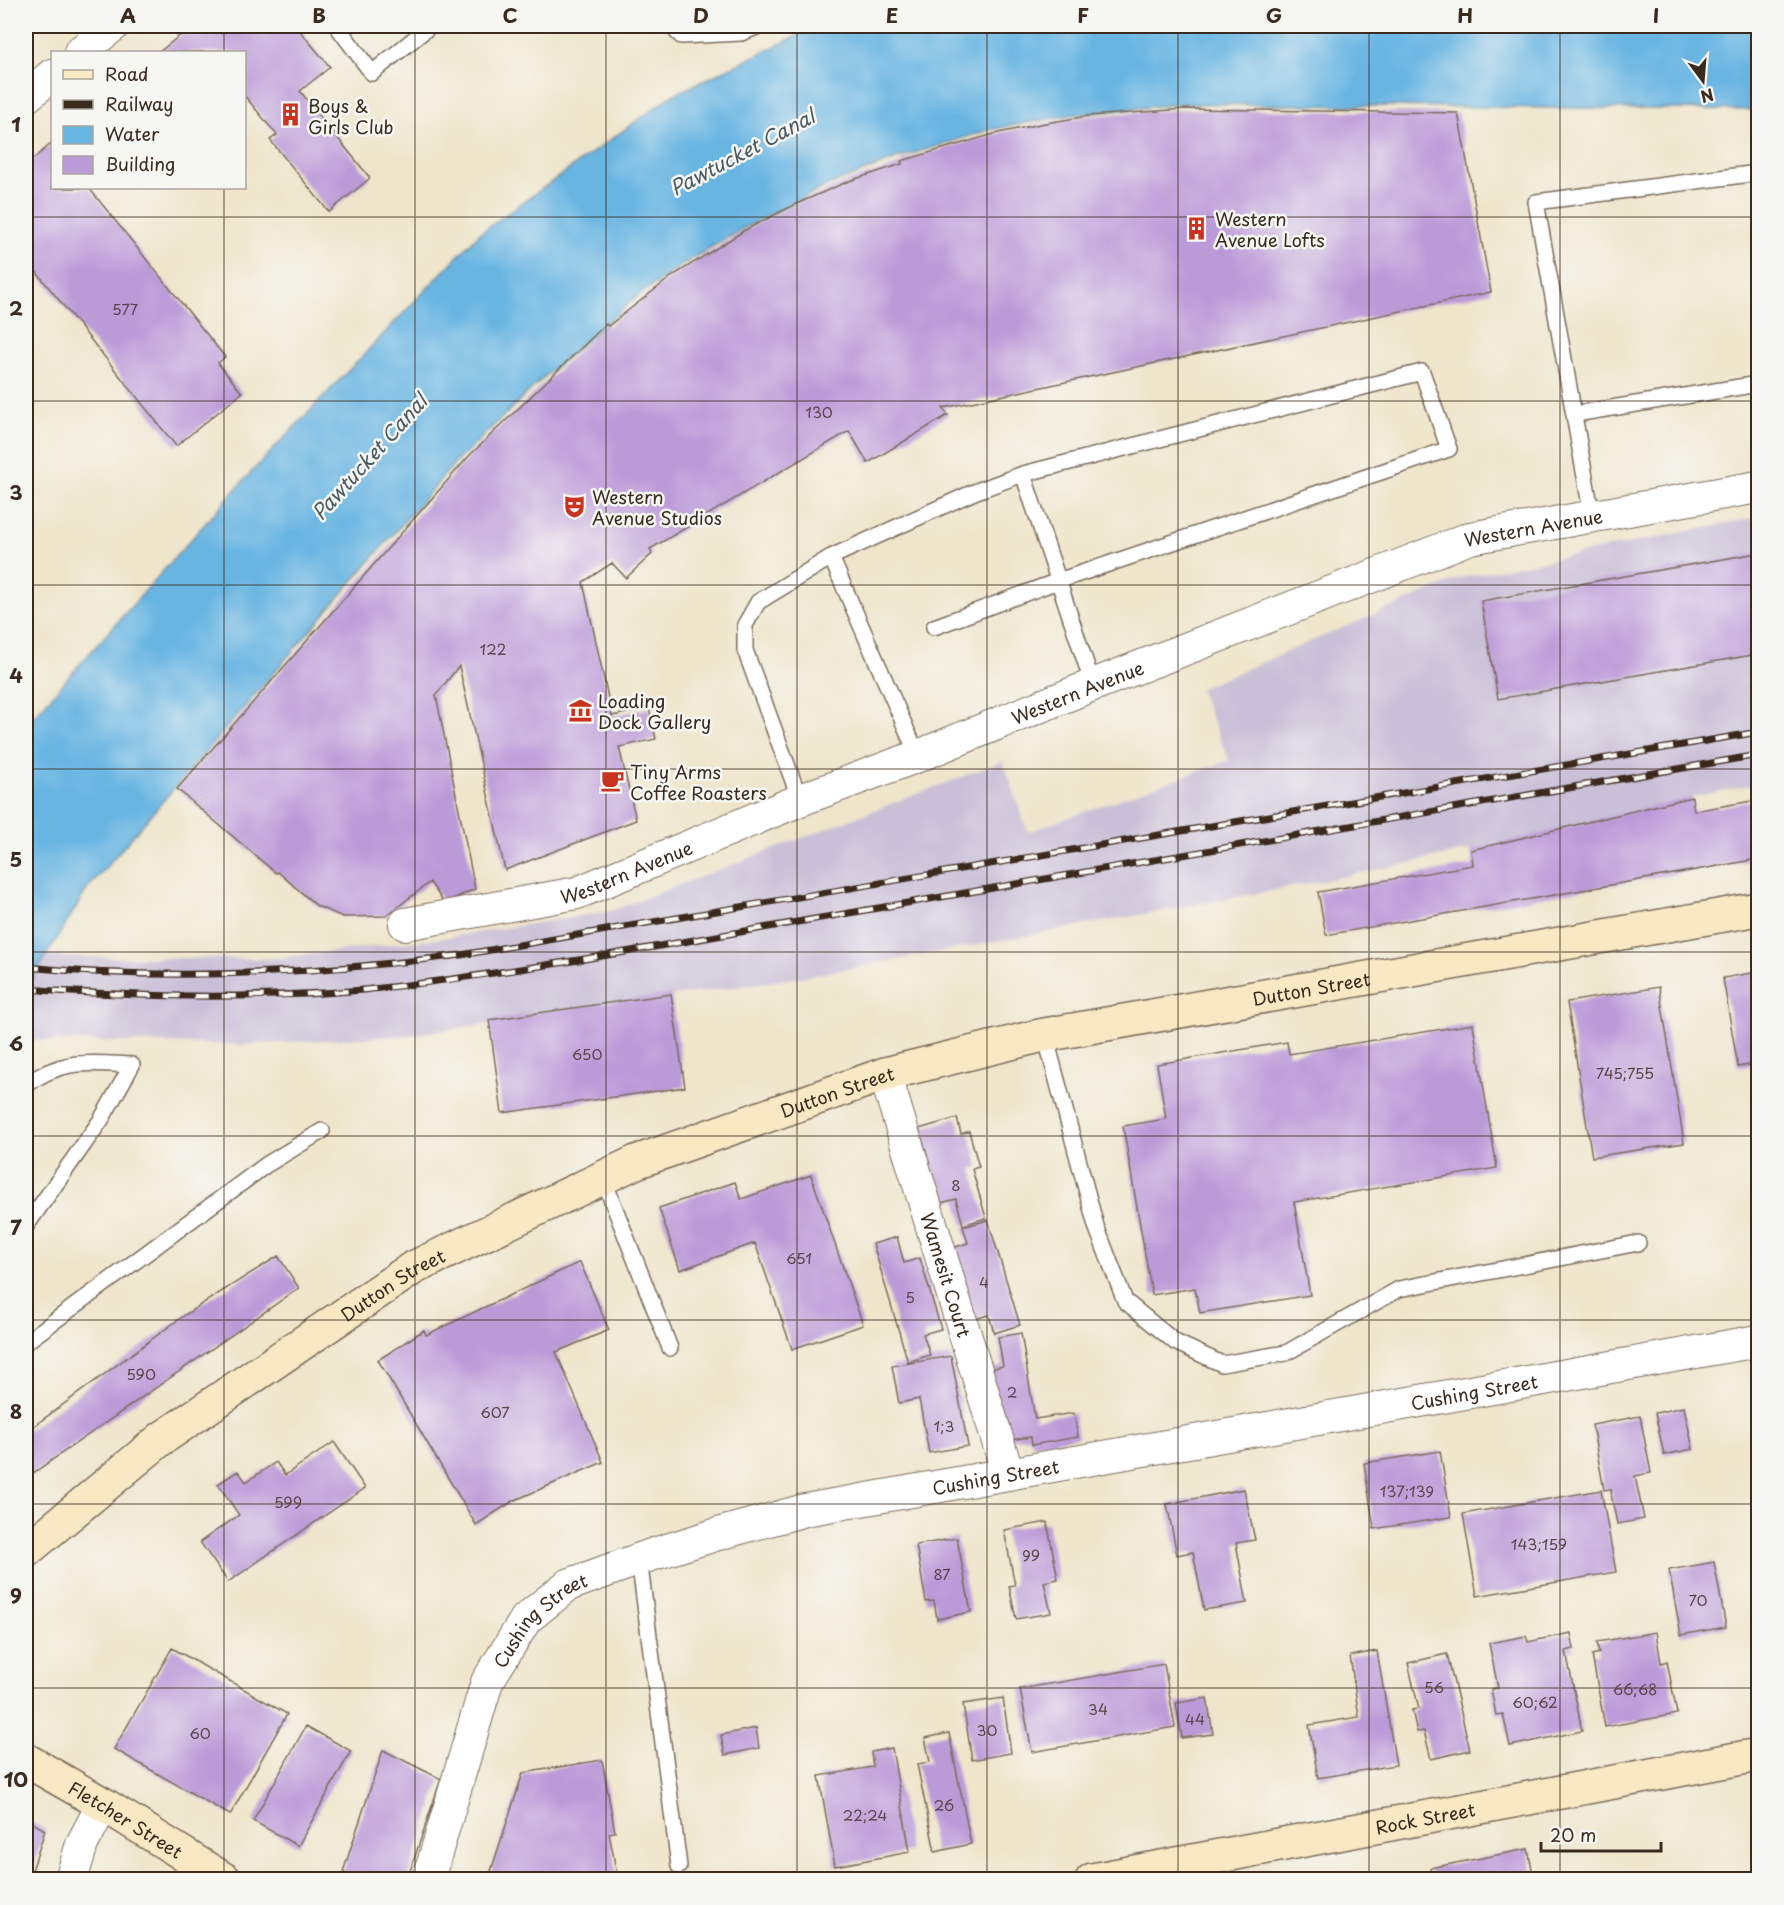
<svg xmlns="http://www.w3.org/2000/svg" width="1784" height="1905" font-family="'Playpen Sans',sans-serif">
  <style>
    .industrial { fill: #c9bfd7 }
    .water { fill: #69b5e2; stroke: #527080; stroke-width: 1.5 }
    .building { fill: #bb9ad8 }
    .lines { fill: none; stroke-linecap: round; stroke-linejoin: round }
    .lane-casing { stroke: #7a6b5b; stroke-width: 18 }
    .street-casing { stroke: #7a6b5b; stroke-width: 34 }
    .secondary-casing { stroke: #7a6b5b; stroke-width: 36 }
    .lane { stroke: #fff; stroke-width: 15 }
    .street { stroke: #fff; stroke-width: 32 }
    .secondary { stroke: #f8e8c3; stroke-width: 33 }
    .rail-casing { stroke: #3b2a1e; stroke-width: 7 }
    .rail { stroke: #f6f6f2; stroke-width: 4.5; stroke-dasharray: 14; stroke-linecap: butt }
    .grid { fill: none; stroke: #3b2a1e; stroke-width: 1.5; stroke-opacity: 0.55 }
    .labels { text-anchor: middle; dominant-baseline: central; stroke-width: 5; stroke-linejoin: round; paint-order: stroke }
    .number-label { font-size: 15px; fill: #5b464c }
    .poi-label { font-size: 18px; fill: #3b2a1e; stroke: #f6f6f2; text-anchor: start }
    .street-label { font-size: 18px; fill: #3b2a1e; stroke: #f6f6f2 }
    .water-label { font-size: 20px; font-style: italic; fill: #4b5b63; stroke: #f6f6f2 }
    .neatline { fill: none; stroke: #3b2a1e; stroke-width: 2 }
    .grid-label { font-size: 20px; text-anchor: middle; font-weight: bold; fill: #3b2a1e }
  </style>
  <rect width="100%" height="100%" fill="#f6f6f2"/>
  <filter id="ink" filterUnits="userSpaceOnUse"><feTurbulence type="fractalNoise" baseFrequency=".0167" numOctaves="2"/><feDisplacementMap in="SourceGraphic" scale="12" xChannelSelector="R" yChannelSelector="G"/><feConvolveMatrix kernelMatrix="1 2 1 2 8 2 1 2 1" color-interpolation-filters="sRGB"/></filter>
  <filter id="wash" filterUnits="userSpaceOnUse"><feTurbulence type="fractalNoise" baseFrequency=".008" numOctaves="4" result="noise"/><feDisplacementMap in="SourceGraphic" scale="24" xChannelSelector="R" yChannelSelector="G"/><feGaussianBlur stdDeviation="1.35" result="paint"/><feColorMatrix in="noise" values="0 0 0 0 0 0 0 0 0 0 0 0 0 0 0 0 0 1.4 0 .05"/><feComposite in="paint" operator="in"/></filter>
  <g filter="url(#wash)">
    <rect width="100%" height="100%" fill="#efe5cb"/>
    <!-- industrial -->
    <path class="industrial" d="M1758,517V784L1692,797L1471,850L1308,884L802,977L410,1035L245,1045L26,1040V988L46,954L64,957L270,959L444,938L611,911L1003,761L1028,832L1229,760L1199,689L1460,578Z"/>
    <!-- water -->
    <path class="water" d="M829,26H1758V110L1181,104L1071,115L989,130L896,159L825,187L744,228L693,258L639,295L543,378L454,464L88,888L26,988V725L243,481L480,233L673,95L801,34Z"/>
    <g id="blocks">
      <!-- building -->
      <path class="building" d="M192,26H296L330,67L300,91L370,178L329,212L270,140L277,135L244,95V52H159Z
        M1186,109L1458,113L1491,292L943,408L948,415L868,463L849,431L650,549L652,554L626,578L612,563L583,582L612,716L649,708L656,739L619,747L636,820L505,870L459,666L436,695L475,889L444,903L430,882L386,916L343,917L317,906L278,872L276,873L177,789L469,456L606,324L608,326L671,277L745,230L796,204L849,181L902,164L901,161L994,134L1040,124L1088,116Z
        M52,143V188H89L225,357L218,363L242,393L176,446L26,259V165Z
        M1758,553V654L1498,699L1481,601Z
        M1692,797L1694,811L1758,800V859L1326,935L1318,892L1473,865L1471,850Z
        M1758,972V1063L1738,1067L1723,978Z
        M1659,987L1684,1143L1592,1157L1567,1002Z
        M671,994L685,1087L502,1113L489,1020Z
        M1473,1024L1497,1168L1294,1202L1310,1295L1200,1313L1195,1288L1152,1295L1123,1126L1166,1119L1157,1064L1287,1042L1289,1054Z
        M957,1118L961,1134L969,1131L979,1167L972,1169L986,1218L963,1225L956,1199L941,1203L919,1129Z
        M811,1175L863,1325L792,1349L755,1243L680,1270L659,1208L735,1182L741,1199Z
        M988,1220L1020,1325L994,1333L989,1315L974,1319L952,1248L968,1243L963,1227Z
        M897,1237L904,1263L920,1258L941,1329L923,1334L930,1355L908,1362L873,1244Z
        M278,1256L299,1288L26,1478V1432L186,1314Z
        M580,1262L609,1330L556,1352L603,1462L513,1501L476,1525L378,1360L424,1330L426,1335Z
        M1021,1333L1035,1419L1074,1413L1078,1437L1032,1445L1031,1437L1002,1441L990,1369L1003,1366L998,1337Z
        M951,1356L968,1446L929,1453L919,1399L899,1403L892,1366Z
        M1684,1407L1693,1449L1664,1455L1655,1413Z
        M1640,1416L1651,1473L1635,1476L1644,1519L1617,1524L1610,1489L1604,1490L1592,1425Z
        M334,1442L365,1488L228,1582L200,1542L239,1515L218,1484L238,1471L246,1482L276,1462L285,1475Z
        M1440,1451L1451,1517L1374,1529L1364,1463Z
        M1244,1489L1255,1540L1236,1543L1247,1603L1204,1610L1193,1552L1177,1555L1167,1504Z
        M1601,1490L1616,1572L1477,1596L1463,1514Z
        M1047,1522L1058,1579L1044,1582L1051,1613L1016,1619L1009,1586L1015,1585L1004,1530Z
        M957,1538L971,1612L937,1619L934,1601L926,1602L916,1545Z
        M1714,1562L1726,1627L1681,1635L1669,1570Z
        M1656,1632L1661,1663L1667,1661L1677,1714L1605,1727L1592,1655L1599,1653L1597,1642Z
        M1571,1633L1574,1649L1566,1651L1582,1731L1510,1746L1503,1714L1496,1715L1491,1689L1498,1688L1489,1643L1526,1636L1528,1642Z
        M172,1648L287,1714L230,1815L114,1749Z
        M1377,1651L1396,1765L1318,1778L1309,1725L1359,1717L1350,1656Z
        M1447,1654L1470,1750L1431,1759L1424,1731L1417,1732L1412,1710L1419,1709L1408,1663Z
        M1164,1664L1175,1727L1032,1752L1020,1689Z
        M1003,1698L1011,1753L972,1760L963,1704Z
        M1207,1698L1213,1734L1182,1738L1176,1703Z
        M306,1726L351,1751L298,1846L253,1821Z
        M756,1728L759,1748L725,1755L721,1735Z
        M949,1733L971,1844L935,1852L917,1764L930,1762L925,1738Z
        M892,1748L910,1852L835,1866L819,1776L873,1767L871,1752Z
        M383,1750L441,1779L407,1880H357L343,1872Z
        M602,1760L615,1832L609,1833L618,1880H488L523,1773Z
        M26,1819L45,1830L29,1880H26Z
        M1528,1849L1534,1880H1432L1430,1868Z"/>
    </g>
  </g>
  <g filter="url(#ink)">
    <use href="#blocks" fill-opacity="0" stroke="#7a6b5b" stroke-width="1.5"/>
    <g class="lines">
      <defs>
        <path id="lane" d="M337,26L372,73L430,26
          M671,26L681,36L741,33L759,26
          M1575,414L1758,384
          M1592,516L1536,202L1758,173
          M831,557L918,756
          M934,627L1058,581L1449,449L1422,372L1023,474L1093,685
          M800,800L745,650V625L758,602L831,557L974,492L1023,474
          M1045,1035L1096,1226L1125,1301L1175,1342L1222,1364L1286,1353L1399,1289L1638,1243
          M26,1085C63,1058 88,1063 132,1065L101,1120L26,1226
          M603,1178L670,1348
          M26,1342L266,1165L322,1131
          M639,1559L679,1866"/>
        <g id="street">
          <path d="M80,52L113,26"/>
          <path d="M26,97L52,75"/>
          <path id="s1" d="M405,924L577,893L800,800L918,756L1093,685L1470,538L1758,487"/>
          <path id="s2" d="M885,1074L1008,1474"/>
          <path d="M71,1880L82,1844L103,1804"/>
          <path id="s3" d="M428,1880L487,1682L526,1619L568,1585L651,1555L718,1534L805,1510L1758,1341"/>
        </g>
        <g id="secondary">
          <path id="s4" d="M26,1551L161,1439L413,1268L636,1162L885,1074L1039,1036L1758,909"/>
          <path id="s5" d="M26,1760L103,1804L225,1880"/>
          <path id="s6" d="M1092,1880L1758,1755"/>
        </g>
      </defs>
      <!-- lane casing -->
      <use href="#lane" class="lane-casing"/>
      <!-- street casing -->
      <use href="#street" class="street-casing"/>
      <!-- secondary casing -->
      <use href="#secondary" class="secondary-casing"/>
      <!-- lane -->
      <use href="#lane" class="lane"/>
      <!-- street -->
      <use href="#street" class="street"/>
      <!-- secondary -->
      <use href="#secondary" class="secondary"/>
      <defs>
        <path id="rail" d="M26,967C170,981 317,974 461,955L1758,732
          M26,989C138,997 250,1000 363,990C435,983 507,971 579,960L1758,755"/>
      </defs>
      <!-- rail casing -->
      <use href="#rail" class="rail-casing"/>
      <!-- rail -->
      <use href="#rail" class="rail"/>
    </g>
  </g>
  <!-- grid -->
  <path class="grid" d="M224,26V52M415,26V1880M606,26V1880M797,26V1880M987,26V1880M1178,26V1880M1369,26V1880M1560,26V1880M224,188V1880M26,217H1758M26,401H1758M26,585H1758M26,769H1758M26,952H1758M26,1136H1758M26,1320H1758M26,1504H1758M26,1688H1758"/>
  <!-- icons -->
  <defs>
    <symbol id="building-bare" viewBox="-9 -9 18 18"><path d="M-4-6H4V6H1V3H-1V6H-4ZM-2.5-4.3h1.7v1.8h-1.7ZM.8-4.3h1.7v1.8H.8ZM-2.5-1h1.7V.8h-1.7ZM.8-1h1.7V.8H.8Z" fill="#c8321e" stroke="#f6f6f2" stroke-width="2.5" paint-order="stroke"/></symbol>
    <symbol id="theatre-bare" viewBox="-9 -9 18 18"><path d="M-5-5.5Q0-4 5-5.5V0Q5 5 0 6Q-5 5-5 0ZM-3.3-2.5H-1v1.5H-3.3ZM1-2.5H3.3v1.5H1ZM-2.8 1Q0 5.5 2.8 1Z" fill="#c8321e" stroke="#f6f6f2" stroke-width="2.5" paint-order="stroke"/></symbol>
    <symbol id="museum-bare" viewBox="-9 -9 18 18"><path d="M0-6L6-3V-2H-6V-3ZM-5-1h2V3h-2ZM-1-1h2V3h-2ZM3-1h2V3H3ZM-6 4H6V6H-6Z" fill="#c8321e" stroke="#f6f6f2" stroke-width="2.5" paint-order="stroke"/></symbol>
    <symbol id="cafe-bare" viewBox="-9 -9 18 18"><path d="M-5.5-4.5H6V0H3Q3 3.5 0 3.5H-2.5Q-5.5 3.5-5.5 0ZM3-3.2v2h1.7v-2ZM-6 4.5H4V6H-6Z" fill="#c8321e" stroke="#f6f6f2" stroke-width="2.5" paint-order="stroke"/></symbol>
  </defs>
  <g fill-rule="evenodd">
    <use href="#building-bare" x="274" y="98" width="33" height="33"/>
    <use href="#building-bare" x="1180" y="212" width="33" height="33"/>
    <use href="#theatre-bare" x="558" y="490" width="33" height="33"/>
    <use href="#museum-bare" x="564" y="694" width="33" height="33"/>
    <use href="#cafe-bare" x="596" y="764" width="33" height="33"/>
  </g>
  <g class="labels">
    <!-- number labels -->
    <g class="number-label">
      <text x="125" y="308">577</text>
      <text x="819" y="411">130</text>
      <text x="493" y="648">122</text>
      <text x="587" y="1053">650</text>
      <text x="1625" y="1072">745;755</text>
      <text x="956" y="1184">8</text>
      <text x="799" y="1257">651</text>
      <text x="984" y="1281">4</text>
      <text x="910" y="1296">5</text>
      <text x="141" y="1373">590</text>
      <text x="1012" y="1391">2</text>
      <text x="495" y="1411">607</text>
      <text x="944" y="1425">1;3</text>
      <text x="1407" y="1490">137;139</text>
      <text x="288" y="1501">599</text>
      <text x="1539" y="1543">143;159</text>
      <text x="1031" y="1554">99</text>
      <text x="942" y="1573">87</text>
      <text x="1698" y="1599">70</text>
      <text x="1434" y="1686">56</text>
      <text x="1635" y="1688">66;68</text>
      <text x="1535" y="1701">60;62</text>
      <text x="1098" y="1708">34</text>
      <text x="1195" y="1718">44</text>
      <text x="987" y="1729">30</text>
      <text x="200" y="1732">60</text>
      <text x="944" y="1804">26</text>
      <text x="865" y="1814">22;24</text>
    </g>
    <!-- poi labels -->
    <g class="poi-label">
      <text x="308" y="105">Boys &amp;<tspan x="308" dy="21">Girls Club</tspan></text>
      <text x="1215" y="218">Western<tspan x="1215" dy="21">Avenue Lofts</tspan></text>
      <text x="592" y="496">Western<tspan x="592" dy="21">Avenue Studios</tspan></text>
      <text x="598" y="700">Loading<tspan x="598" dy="21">Dock Gallery</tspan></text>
      <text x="630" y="771">Tiny Arms<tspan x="630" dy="21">Coffee Roasters</tspan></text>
    </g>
    <!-- street labels -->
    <g class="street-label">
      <text stroke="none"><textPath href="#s1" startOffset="1200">Western Avenue</textPath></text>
      <text stroke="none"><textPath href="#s1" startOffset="714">Western Avenue</textPath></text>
      <text stroke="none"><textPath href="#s1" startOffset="228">Western Avenue</textPath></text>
      <text stroke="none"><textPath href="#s4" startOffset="1426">Dutton Street</textPath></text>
      <text stroke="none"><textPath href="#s4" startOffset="940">Dutton Street</textPath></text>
      <text stroke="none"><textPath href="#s2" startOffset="210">Wamesit Court</textPath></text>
      <text stroke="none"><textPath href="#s4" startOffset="454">Dutton Street</textPath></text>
      <text stroke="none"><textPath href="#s3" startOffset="1263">Cushing Street</textPath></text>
      <text stroke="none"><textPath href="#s3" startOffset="777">Cushing Street</textPath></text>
      <text stroke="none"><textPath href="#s3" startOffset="290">Cushing Street</textPath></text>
      <text stroke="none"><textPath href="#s6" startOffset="339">Rock Street</textPath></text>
      <text stroke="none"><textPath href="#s5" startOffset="116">Fletcher Street</textPath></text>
    </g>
    <!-- water labels -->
    <g class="water-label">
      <text transform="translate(742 152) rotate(-28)">Pawtucket Canal</text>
      <text transform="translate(369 457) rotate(-48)">Pawtucket Canal</text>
    </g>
  </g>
  <!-- margin -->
  <rect width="1784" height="1905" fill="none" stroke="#f6f6f2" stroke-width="66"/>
  <!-- legend -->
  <rect x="51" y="51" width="195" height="138" fill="#f6f6f2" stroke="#aba49d" stroke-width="1.5"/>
  <rect x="63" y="70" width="30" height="9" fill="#f8e8c3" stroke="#aba49d" stroke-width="1.5"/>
  <text x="105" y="81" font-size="18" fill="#3b2a1e">Road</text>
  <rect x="63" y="100" width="30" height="9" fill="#3b2a1e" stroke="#aba49d" stroke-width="1.5"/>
  <text x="105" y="111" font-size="18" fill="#3b2a1e">Railway</text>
  <rect x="63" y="126" width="30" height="18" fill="#69b5e2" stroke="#aba49d" stroke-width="1.5"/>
  <text x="105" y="141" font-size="18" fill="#3b2a1e">Water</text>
  <rect x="63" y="156" width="30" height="18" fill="#bb9ad8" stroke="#aba49d" stroke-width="1.5"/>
  <text x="105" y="171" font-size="18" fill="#3b2a1e">Building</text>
  <!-- north arrow -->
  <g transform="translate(1703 81) rotate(164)" stroke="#f6f6f2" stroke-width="4.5" paint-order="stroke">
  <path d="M0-4.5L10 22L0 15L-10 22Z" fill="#3b2a1e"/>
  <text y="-9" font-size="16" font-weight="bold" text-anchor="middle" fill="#3b2a1e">N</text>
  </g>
  <!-- scale -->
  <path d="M1541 1842v9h120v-9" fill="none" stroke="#3b2a1e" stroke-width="3"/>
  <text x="1550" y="1842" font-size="18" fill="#3b2a1e" stroke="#f6f6f2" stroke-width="4.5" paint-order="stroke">20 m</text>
  <rect x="33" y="33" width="1718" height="1839" class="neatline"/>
  <g class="grid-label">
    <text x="128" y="23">A</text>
    <text x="319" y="23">B</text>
    <text x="510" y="23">C</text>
    <text x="701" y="23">D</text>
    <text x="892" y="23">E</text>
    <text x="1083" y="23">F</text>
    <text x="1274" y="23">G</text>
    <text x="1465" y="23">H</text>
    <text x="1656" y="23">I</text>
    <text x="16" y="132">1</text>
    <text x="16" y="316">2</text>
    <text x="16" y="500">3</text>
    <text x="16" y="683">4</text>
    <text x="16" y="867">5</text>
    <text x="16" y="1051">6</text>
    <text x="16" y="1235">7</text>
    <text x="16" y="1419">8</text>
    <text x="16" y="1603">9</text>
    <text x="16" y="1787">10</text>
  </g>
</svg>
